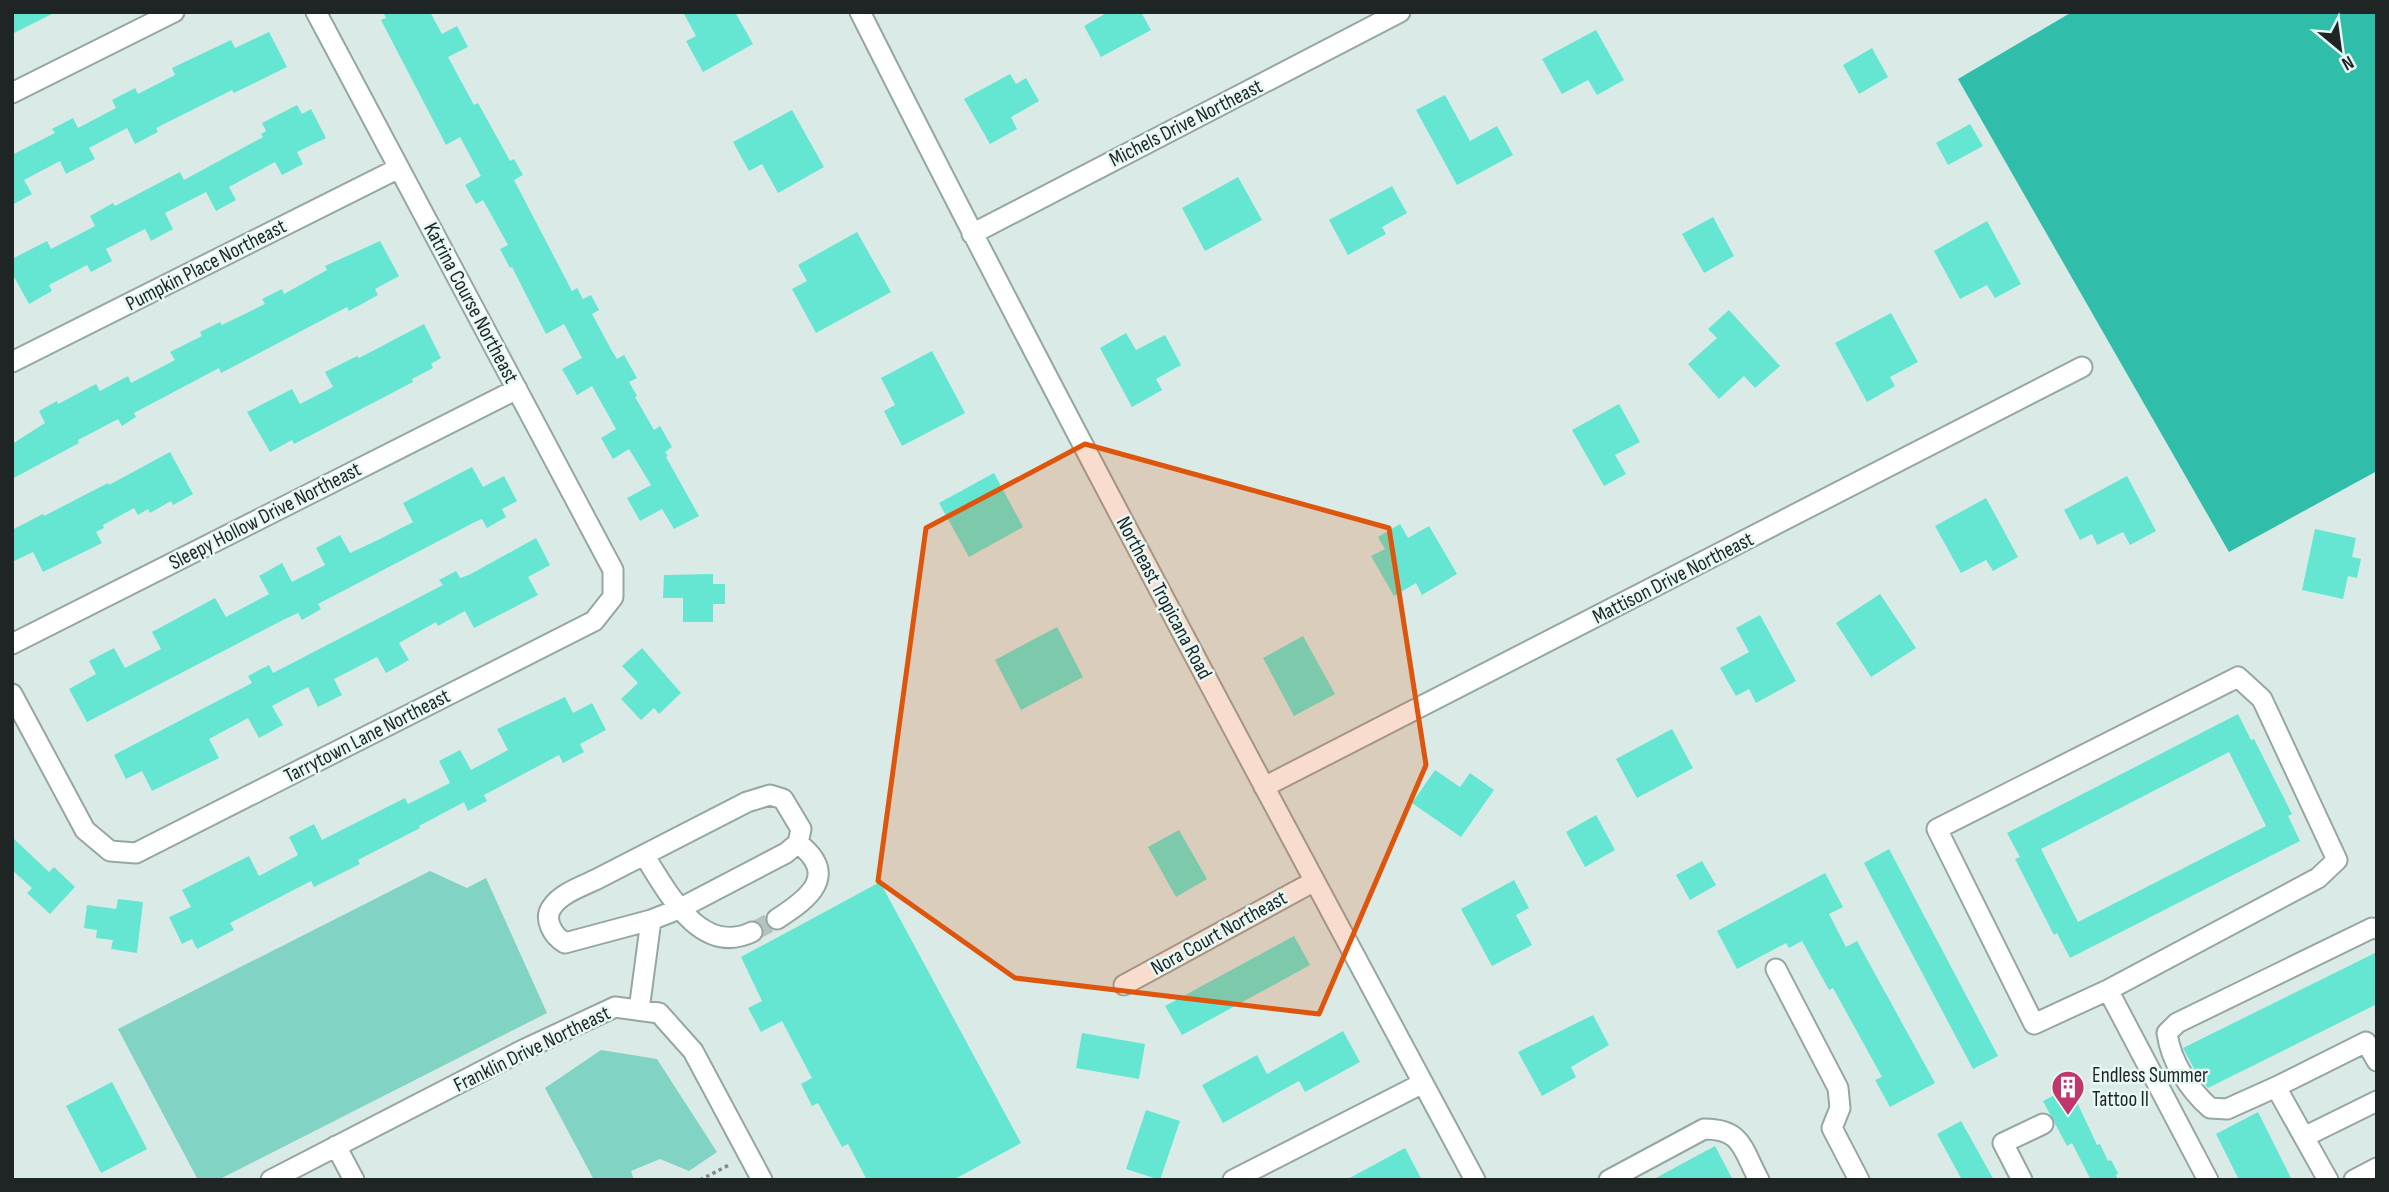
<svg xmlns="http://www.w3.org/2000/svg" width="2389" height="1192" font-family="'Sofia Sans Condensed',sans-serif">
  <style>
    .green { fill: #81d3c4 }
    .water { fill: #30bdaa }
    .building { fill: #64e6d2; fill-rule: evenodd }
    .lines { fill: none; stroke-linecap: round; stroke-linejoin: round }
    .minor-tunnel { stroke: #b5c3c0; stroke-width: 19; stroke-dasharray: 19 10; stroke-linecap: butt }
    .minor-casing { stroke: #96a6a3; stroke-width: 23 }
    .path { stroke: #7f8b88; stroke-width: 3.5; stroke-dasharray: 3.5 3.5; stroke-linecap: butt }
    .minor { stroke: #fff; stroke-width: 19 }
    .marked { fill: #de560d; fill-opacity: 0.2; stroke: #de560d; stroke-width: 5; stroke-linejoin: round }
    .labels { text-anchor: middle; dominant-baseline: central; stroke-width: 5; stroke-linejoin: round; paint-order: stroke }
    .street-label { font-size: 21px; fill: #1f2524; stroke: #e7f8f5 }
    .poi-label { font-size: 21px; fill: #1f2524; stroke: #e7f8f5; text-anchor: start }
  </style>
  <rect width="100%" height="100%" fill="#daebe7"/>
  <!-- green -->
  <path class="green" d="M430,871L467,888L486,878L547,1013L218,1180H198L118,1029Z
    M601,1050L657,1059L717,1152L689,1171L660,1159L631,1171L634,1180H594L545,1088Z"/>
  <!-- water -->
  <path class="water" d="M2072,12H2377V471L2229,552L1958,79Z"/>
  <!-- building -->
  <path class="building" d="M12,12H56L12,34Z
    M383,12H430L442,34L457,26L468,47L448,57L474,105L478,103L510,161L514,159L523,175L514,180L572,291L577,288L583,299L591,295L599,310L592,314L612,351L617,359L624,355L637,378L629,382L637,396L635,397L654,430L660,426L672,447L665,452L668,456L666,457L699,516L674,529L662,509L640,521L627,498L651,485L629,449L613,459L601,438L616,429L592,386L577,395L562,369L582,358L564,324L546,334L512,267L510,268L500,249L508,245L483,200L476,204L465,185L481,176L460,137L446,145L381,20L386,18Z
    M683,12H735L753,44L703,72L686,41L696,36Z
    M1108,12H1141L1151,30L1101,57L1084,26Z
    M1596,30L1624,80L1597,95L1588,80L1562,94L1542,59Z
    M269,32L287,67L234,93L232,90L156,128L158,132L135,144L127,128L89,148L95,159L66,174L60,161L24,180L32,194L12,205V155L55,133L52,129L73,118L78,128L116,108L112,100L135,88L138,94L175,75L172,68L231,40L235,48Z
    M1872,48L1888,77L1859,94L1843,65Z
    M1010,74L1016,84L1026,78L1039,101L1011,117L1017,129L990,144L964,99Z
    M1445,95L1470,141L1497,126L1513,155L1457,185L1416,110Z
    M297,105L302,114L311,109L326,138L297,152L303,164L282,175L275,162L229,187L236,200L216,211L206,192L165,213L173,229L151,241L145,229L106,249L112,261L91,272L87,265L49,285L52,291L29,304L12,273V259L47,241L51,249L95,226L90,216L113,203L115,206L180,172L184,180L263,137L261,134L266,131L262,123Z
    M792,110L824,167L778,193L762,164L749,171L733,142Z
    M1970,124L1983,146L1948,165L1936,143Z
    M1238,177L1262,220L1205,251L1182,208Z
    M1392,186L1407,213L1382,227L1386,234L1348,255L1329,220Z
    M1713,217L1734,256L1704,273L1682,234Z
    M1987,221L2021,284L1995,298L1987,285L1960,299L1934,251Z
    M857,232L891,292L816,333L792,289L807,281L798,265Z
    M380,241L399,276L375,289L378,295L349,311L347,307L221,373L219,368L134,413L136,417L122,426L118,419L78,440L79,443L12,479V444L45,423L39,411L57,401L58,404L96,384L100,391L128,376L131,383L175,360L170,352L202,336L200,332L220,322L222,325L265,304L262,299L282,289L284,294L327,270L325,266Z
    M1729,310L1780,366L1755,388L1744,376L1719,399L1688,364L1717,338L1708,329Z
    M1891,313L1918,362L1890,377L1895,386L1867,402L1835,343Z
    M424,324L441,358L431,364L433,368L412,379L413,382L294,444L292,440L270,452L247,412L292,389L300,404L333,387L325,372L357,356L359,358Z
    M1126,333L1136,350L1165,335L1181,365L1156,379L1162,390L1132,407L1100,348Z
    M932,351L965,413L902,446L884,411L895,405L881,378Z
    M1619,404L1640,442L1615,455L1626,474L1604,486L1572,430Z
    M170,452L193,494L173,505L171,501L150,513L148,509L138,515L134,508L103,525L104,528L96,532L102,543L43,572L33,552L12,562V530L43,514L44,516L108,483L109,485Z
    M472,467L483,487L504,476L517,501L502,509L506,517L487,528L482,519L473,523L318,604L321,609L302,620L298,613L283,620L87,722L69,689L96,674L89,661L114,648L125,668L161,649L152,632L215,598L226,617L269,594L259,576L282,563L292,582L325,565L316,548L340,535L350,553L378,540L413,522L403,503Z
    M994,473L1023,527L969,557L939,503Z
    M2127,476L2156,531L2130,545L2123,532L2097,545L2092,534L2080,540L2064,510Z
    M1986,498L2018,557L1993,571L1986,560L1961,573L1935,526Z
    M1400,524L1408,538L1429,526L1457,574L1422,595L1416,583L1394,596L1371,556L1385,549L1378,537Z
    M2315,529L2356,538L2352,557L2361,559L2357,578L2348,576L2343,599L2302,590Z
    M536,538L550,565L528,577L538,595L474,628L465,611L438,626L436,622L399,643L409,660L386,673L377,657L334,679L342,695L318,707L308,687L272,706L283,725L259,738L248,718L209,739L219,758L152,791L142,771L126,779L114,755L252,683L248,676L269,665L273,673L443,585L439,580L456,571L460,578L469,575Z
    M713,574V584H725V604H713V622H683V598H663L664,575Z
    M1880,594L1916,648L1871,677L1836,623Z
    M1760,615L1796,681L1756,703L1749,689L1736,696L1720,668L1749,652L1736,628Z
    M1057,627L1083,677L1021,710L995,660Z
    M1303,636L1335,694L1294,716L1263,658Z
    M642,648L681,693L659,714L654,708L641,720L621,699L638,683L622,666Z
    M565,697L573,713L592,703L606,730L580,744L584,752L563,763L559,755L484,795L487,801L468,811L464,802L419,826L420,828L358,860L360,864L314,887L311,881L230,923L234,930L197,949L192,939L182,944L169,917L191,907L182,890L249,856L259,876L298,855L289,837L314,824L322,840L405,798L408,804L450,783L439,761L460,750L471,770L508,750L497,729Z
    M2238,714L2251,740L2254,739L2292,814L2288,816L2300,841L2070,958L2057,933L2054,935L2015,859L2020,857L2007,833ZM2229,752L2266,826L2078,922L2041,849Z
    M1672,729L1693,768L1637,798L1616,759Z
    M1435,770L1460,787L1470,773L1494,790L1461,837L1412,803Z
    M1596,815L1615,850L1585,867L1566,832Z
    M1179,830L1207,879L1176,897L1148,847Z
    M12,837L49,872L54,867L75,887L50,914L27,893L32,888L12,870Z
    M1889,849L1998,1056L1973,1069L1864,863Z
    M1702,861L1716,885L1690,900L1676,875Z
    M1825,873L1843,907L1829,914L1846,947L1857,941L1935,1083L1890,1107L1875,1080L1882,1077L1833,988L1829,990L1802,941L1789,948L1786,943L1737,969L1717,931Z
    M1514,880L1529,908L1516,915L1532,945L1492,966L1461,909Z
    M880,882L1021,1143L953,1180H867L848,1144L842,1147L818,1103L812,1106L801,1084L812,1078L782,1021L761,1032L748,1008L762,1001L741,957Z
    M118,899L143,902L137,953L111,949L113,940L96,938L97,930L84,928L87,905L116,909Z
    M1294,936L1310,965L1182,1035L1165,1006Z
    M2377,952V1004L2208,1088L2198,1076L2183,1048Z
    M1593,1015L1609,1045L1571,1067L1576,1077L1542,1096L1518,1052Z
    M1343,1031L1360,1062L1305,1092L1299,1081L1223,1123L1202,1085L1257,1055L1267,1074Z
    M1082,1033L1145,1044L1139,1079L1076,1068Z
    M112,1082L147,1149L101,1173L66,1106Z
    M2070,1087L2097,1145L2100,1144L2108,1161L2111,1160L2118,1173L2116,1175L2118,1180H2091L2072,1143L2067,1146L2043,1101Z
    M1146,1110L1180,1121L1160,1180L1126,1169Z
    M2258,1112L2292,1180H2239L2216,1134Z
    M1961,1121L1994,1180H1962L1937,1134Z
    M1715,1146L1733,1180H1652Z
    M1405,1148L1422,1180H1346Z"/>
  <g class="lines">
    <!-- minor-tunnel -->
    <path class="minor-tunnel" d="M752,932L777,919"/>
    <defs>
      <path id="minor" d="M860,12C1058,405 1267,792 1475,1180
        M12,93L174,12
        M972,234L1400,12
        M12,362L399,168
        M12,644L517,389
        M2238,677L2262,699L2337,860L2318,878L2108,990L2034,1024L1937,829Z
        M12,694L85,830L110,851L136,853L594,621L613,597V570L316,12
        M1264,787L2082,367
        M644,855C667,891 700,957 752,932
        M777,919C810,898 839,875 798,843
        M1776,969L1838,1088L1840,1108L1832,1128L1859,1180
        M1124,985L1313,882
        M2108,990L2208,1180
        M639,1010L651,920L679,909L786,853L798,843L801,829L783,799L770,795L747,802C697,828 647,853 597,879C583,886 561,893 552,907C543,919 553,936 565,943L651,920
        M2276,1087L2227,1109L2210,1108C2189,1089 2171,1062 2167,1033L2177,1023L2372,928L2377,929
        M2304,1137L2377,1101
        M336,1146L354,1180
        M271,1180L525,1049L615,1007L659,1013L693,1051L762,1180
        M1233,1180L1423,1083
        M1609,1180L1704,1129C1743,1129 1742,1149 1759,1180
        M2022,1180L2003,1143L2043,1124
        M2328,1180L2276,1087L2366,1042L2377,1061
        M2354,1180L2377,1168"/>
    </defs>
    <!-- minor casing -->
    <use href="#minor" class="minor-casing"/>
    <!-- path -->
    <path class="path" d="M700,1180L731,1164"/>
    <!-- minor -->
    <use href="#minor" class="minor"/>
  </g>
  <!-- marked area -->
  <path class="marked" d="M1085,444L1389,528L1426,765L1319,1014L1015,978L878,881L926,528Z"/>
  <!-- icons -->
  <defs>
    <symbol id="building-pin" viewBox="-11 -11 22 30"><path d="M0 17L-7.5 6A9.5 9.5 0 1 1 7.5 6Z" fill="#c1366c" stroke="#e7f8f5"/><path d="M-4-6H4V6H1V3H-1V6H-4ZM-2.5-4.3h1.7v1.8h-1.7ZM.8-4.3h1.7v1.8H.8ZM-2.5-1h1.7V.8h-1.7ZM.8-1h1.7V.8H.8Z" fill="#fff"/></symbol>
  </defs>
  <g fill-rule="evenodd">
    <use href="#building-pin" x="2049" y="1068" width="38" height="52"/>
  </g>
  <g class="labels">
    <!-- street labels -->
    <g class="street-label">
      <text transform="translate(1186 123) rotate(-27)">Michels Drive Northeast</text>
      <text transform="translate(206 265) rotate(-27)">Pumpkin Place Northeast</text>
      <text transform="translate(471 303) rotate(62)">Katrina Course Northeast</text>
      <text transform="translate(265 516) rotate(-27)">Sleepy Hollow Drive Northeast</text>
      <text transform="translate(1673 578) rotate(-27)">Mattison Drive Northeast</text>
      <text transform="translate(1164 598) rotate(62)">Northeast Tropicana Road</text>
      <text transform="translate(367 736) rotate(-27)">Tarrytown Lane Northeast</text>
      <text transform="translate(1219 933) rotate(-29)">Nora Court Northeast</text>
      <text transform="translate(532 1049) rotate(-26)">Franklin Drive Northeast</text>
    </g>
    <!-- poi labels -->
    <g class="poi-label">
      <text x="2092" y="1075">Endless Summer<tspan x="2092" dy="24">Tattoo II</tspan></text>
    </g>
  </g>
  <!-- border -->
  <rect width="2389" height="1192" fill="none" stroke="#1f2524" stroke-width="28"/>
  <!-- north arrow -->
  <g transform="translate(2340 49) rotate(151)" stroke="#e7f8f5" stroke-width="5" paint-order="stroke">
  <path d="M0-5L12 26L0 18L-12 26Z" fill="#1f2524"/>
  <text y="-10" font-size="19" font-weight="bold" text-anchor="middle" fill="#1f2524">N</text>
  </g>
</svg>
